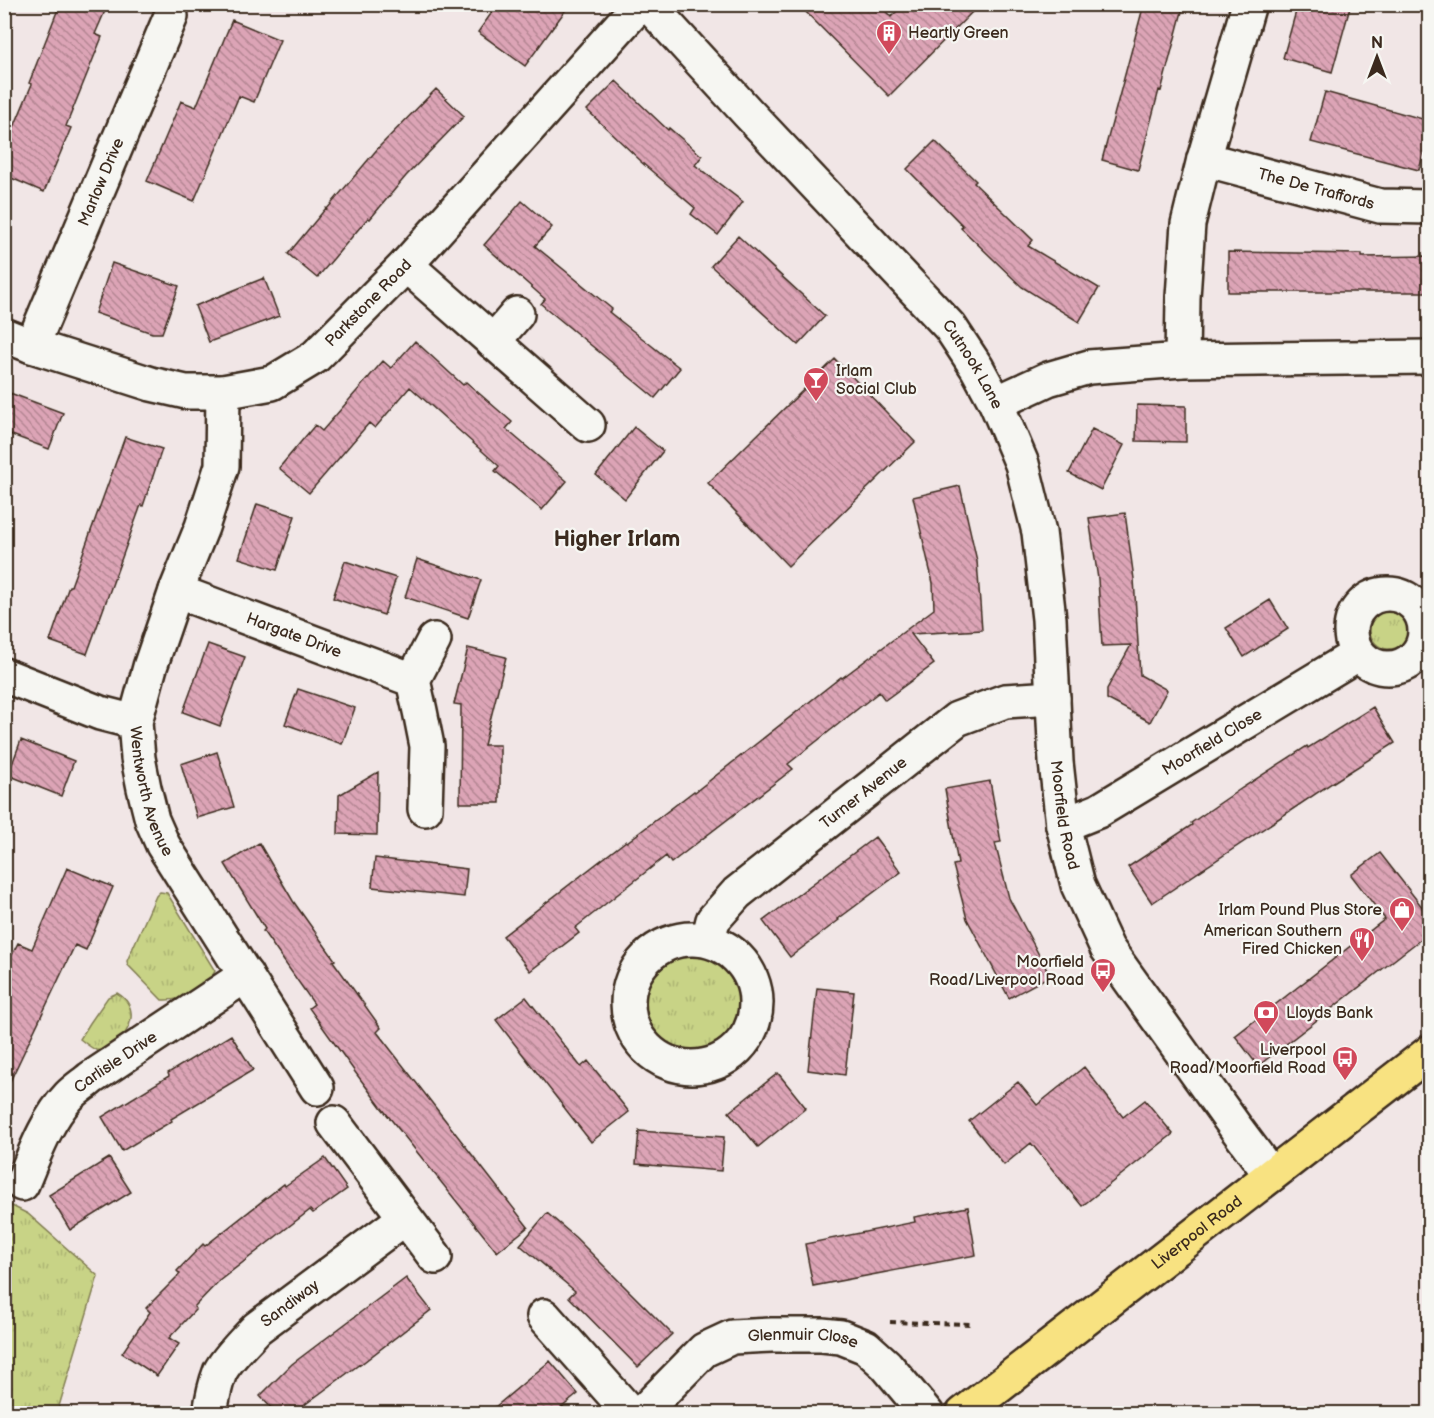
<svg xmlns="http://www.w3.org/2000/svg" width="1434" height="1418" font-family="'Balsamiq Sans',sans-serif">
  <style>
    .grass { fill: url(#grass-tufts); stroke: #827e52; stroke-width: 1.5 }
    .building { fill: url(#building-back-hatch); stroke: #3b2a1e; stroke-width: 1.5 }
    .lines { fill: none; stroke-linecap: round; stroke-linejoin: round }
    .minor-casing { stroke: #3b2a1e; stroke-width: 38 }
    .major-casing { stroke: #3b2a1e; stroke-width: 38 }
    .path { stroke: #3b2a1e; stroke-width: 4; stroke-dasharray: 6 4.5; stroke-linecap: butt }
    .minor { stroke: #f6f6f2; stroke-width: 33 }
    .major { stroke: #f8e281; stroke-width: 33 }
    .labels { text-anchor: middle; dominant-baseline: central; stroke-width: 4.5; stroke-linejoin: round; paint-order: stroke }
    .poi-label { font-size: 16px; fill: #3b2a1e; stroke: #f6f6f2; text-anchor: end }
    .street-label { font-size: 16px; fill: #3b2a1e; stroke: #f6f6f2 }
    .district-label { font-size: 22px; font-weight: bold; fill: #3b2a1e; stroke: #f6f6f2 }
  </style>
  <defs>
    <pattern id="grass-tufts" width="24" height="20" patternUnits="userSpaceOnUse" patternTransform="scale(1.5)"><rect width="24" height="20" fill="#c8d386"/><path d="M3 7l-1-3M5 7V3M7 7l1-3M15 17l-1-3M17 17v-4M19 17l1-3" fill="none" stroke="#adb573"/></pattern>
    <pattern id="building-back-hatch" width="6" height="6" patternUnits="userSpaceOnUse" patternTransform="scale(1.5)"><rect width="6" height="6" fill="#dca4b6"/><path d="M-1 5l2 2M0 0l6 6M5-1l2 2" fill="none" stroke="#b48693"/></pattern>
  </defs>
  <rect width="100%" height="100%" fill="#f1e6e6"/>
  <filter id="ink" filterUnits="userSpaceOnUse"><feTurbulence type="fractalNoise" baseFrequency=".0167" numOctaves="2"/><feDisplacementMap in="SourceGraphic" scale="12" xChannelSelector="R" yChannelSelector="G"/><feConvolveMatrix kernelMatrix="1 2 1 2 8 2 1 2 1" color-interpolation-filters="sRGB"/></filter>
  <g filter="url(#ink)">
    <!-- grass -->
    <path class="grass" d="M1370 630a19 19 0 1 1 38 0a19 19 0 1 1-38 0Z
      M160,892L167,893L215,971C206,991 183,1001 162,1000L128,965L127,961L156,896Z
      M644 1001a50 50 0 1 1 100 0a50 50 0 1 1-100 0Z
      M117,993C140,1007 132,1031 114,1044C108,1048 104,1052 96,1050C91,1048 85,1043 80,1039L90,1023L108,997Z
      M4,1202L28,1214L98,1276L57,1413H5Z"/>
    <!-- building -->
    <path class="building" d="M60,4H108L95,34L102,37L66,126L71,128L44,192L4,175V151L32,84L29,83Z
      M498,4H570L525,66L478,32Z
      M798,4H879L891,17L904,4H980L889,96Z
      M1144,4H1184L1161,91L1159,90L1138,170L1102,160Z
      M1298,4H1351L1332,72L1283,58Z
      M232,20L280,40L254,102L239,96L194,201L147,181L181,101L196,107Z
      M616,81L668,130L669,128L702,156L695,165L743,202L718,235L691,214L695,208L641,162V161L587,110Z
      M436,89L464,116L406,176L370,219L368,218L317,278L288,254L326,208L327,209L379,147Z
      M1325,92L1430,121V130L1419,170L1311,142Z
      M935,141L976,181L974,183L1033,240L1028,246L1099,288L1079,322L1022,287L961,228L963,226L907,169Z
      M522,201L552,227L535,246L612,309L609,312L680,368L655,398L541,304L545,299L484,245Z
      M738,236L825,316L798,345L711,266Z
      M1228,252L1362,254V257L1430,256V292H1228Z
      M112,263L179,286L162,333H152L95,313Z
      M264,278L279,316L209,342L195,306Z
      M415,341L463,385L466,382L512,422L506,429L567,481L542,510L495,471L499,466L410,387L375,428L369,423L309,493L279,468L315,425L322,431L383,361L391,368Z
      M835,359L915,442L788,566L708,483Z
      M10,393L63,413L49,449L4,432V409Z
      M1137,405L1186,406V442L1136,441Z
      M634,427L663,451L625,499L596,475Z
      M1092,429L1124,445L1101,490L1069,473Z
      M125,437L162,449L143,506L141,505L87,654L50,641L69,586H71Z
      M960,486L977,561L982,630L911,634L934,664L885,700L879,692L788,764L793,769L671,863L666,856L575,928L579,933L530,971L503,936L626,841L627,842L694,791L695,792L841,677L842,678L934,609L933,583L913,497Z
      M257,504L295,516L277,570L239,558Z
      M1125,513L1134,579L1140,675L1167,690L1150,722L1107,699V689L1131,645L1102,646L1098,579L1089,518Z
      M417,559L481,580L468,618L405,597Z
      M345,561L396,578L384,615L333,598Z
      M1270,600L1288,629L1244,657L1226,628Z
      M208,644L245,657L220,726L183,712Z
      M468,648L506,657L484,745H500V803H460L461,705L454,704Z
      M298,689L355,708L342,744L285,724Z
      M1373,707L1395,743L1332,783L1152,903L1128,867L1192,825L1191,823L1242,788L1307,746L1308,748Z
      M21,740L74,761L61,796L8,775Z
      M217,752L234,807L197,818L181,764Z
      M378,772L377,835L338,834L339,795Z
      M990,781L1001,842L995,843L1009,898L1050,976L1009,998L967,919L953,865L958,864L945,789Z
      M875,837L901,872L838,919L839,920L790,957L763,921Z
      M259,843L293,901L335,960L333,961L381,1028L377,1032L528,1227L497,1252L381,1107L355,1072L309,1008L314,1004L263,931L265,929L225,864Z
      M1380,853L1430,917V932L1258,1066L1235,1036L1385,919L1351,875Z
      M375,858L467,869L464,897L372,887Z
      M67,868L113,887L86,950L75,945L4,1094V971L18,943L32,949Z
      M817,988L854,992L845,1075L808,1070Z
      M526,997L581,1067L588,1061L629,1112L591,1142L496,1020Z
      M231,1035L253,1070L171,1119L172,1121L122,1151L102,1117L169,1076L168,1073Z
      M1084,1067L1123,1117L1145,1100L1173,1134L1082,1206L1031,1143L1004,1165L969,1121L1018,1082L1037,1105Z
      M778,1073L806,1108L758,1147L729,1112Z
      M639,1131L724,1137L721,1171L636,1164Z
      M109,1158L131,1192L70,1230L49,1195Z
      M325,1158L347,1189L313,1213L310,1210L219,1281L194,1307L196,1309L169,1338L179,1344L157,1376L122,1353L150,1312L146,1308L180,1274L177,1271L203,1244L205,1246L284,1184L285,1186Z
      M968,1207L976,1255L813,1286L805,1244L915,1222L914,1217Z
      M547,1213L575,1237L672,1334L638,1367L569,1297L575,1291L520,1245Z
      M406,1278L431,1310L360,1365V1364L307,1403L296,1413H276L260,1396L292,1364Z
      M550,1361L578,1394L555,1413H488Z"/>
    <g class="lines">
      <defs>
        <g id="minor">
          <path id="s1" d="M648,4L748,113L950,327L977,368L996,403L1022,464L1039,532L1049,619L1056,762L1063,825L1078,885L1107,948L1236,1128L1271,1175"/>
          <path id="s2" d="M1204,159L1380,206L1430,207"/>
          <path d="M406,265L588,425"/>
          <path id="s3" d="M4,335L32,346L151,384L186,392H223L272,383L315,357L406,265L640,4"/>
          <path d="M493,342L517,314"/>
          <path id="s4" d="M32,346L171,16"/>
          <path d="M1182,360L1183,297L1188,224L1204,159L1249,4"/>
          <path id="s5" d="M223,392L222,466L202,527L176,591L150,667L135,722L138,758L144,788L152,820L163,845L317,1088"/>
          <path d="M996,403L1048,379L1089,367L1182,360L1430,357"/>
          <path id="s6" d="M176,591L413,680L420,711L427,746L425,809"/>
          <circle cx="1388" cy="631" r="37"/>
          <path d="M4,675L100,713L135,722"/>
          <path d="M413,680L434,640"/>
          <path id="s7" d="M1063,825L1098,811L1358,654"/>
          <circle cx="692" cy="1003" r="64"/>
          <path id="s8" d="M708,940L713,920L737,893L957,719L1005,701L1053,698"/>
          <path d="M334,1123L435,1257"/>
          <path id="s9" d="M22,1184C34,1155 47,1119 69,1096C76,1089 84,1084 91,1078L246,975"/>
          <path d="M544,1316L631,1414"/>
          <path id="s10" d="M210,1414C212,1400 215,1385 220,1372C227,1358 246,1340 257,1328L405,1218"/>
          <path id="s11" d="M641,1414L704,1350L732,1337L772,1335H822L841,1337L866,1347L886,1365L927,1414"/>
        </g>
        <g id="major">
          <path id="s12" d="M963,1414L1430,1052"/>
        </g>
      </defs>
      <!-- minor casing -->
      <use href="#minor" class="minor-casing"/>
      <!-- major casing -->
      <use href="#major" class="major-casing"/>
      <!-- path -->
      <path class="path" d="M890,1322L972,1324"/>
      <!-- minor -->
      <use href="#minor" class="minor"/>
      <!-- major -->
      <use href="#major" class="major"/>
    </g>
  </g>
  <!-- icons -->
  <defs>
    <symbol id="building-pin" viewBox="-11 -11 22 30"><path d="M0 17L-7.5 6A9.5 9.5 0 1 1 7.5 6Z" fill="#d1495b" stroke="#f6f6f2"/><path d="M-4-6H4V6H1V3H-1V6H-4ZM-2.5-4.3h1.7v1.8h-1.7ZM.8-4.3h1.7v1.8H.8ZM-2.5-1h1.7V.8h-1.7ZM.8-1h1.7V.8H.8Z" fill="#fff"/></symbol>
    <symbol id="bar-pin" viewBox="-11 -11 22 30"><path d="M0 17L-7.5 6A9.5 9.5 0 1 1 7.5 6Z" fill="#d1495b" stroke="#f6f6f2"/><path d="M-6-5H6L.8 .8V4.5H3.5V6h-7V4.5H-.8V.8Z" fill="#fff"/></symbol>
    <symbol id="shop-pin" viewBox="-11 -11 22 30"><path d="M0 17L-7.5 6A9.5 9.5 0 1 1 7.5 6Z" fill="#d1495b" stroke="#f6f6f2"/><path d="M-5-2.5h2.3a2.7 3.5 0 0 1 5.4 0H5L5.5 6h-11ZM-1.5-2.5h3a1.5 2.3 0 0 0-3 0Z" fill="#fff"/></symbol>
    <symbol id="restaurant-pin" viewBox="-11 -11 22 30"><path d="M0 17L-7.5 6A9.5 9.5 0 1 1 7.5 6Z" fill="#d1495b" stroke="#f6f6f2"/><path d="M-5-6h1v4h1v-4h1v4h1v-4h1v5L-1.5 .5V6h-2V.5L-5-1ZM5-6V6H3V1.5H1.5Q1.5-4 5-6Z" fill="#fff"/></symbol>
    <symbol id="bus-pin" viewBox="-11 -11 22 30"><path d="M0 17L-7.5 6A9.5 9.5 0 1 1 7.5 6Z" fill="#d1495b" stroke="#f6f6f2"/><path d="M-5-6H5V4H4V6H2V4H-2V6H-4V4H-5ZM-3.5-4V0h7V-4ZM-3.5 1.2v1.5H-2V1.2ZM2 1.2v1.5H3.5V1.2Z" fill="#fff"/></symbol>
    <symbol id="bank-pin" viewBox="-11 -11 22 30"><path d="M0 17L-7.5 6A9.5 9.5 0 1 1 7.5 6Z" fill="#d1495b" stroke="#f6f6f2"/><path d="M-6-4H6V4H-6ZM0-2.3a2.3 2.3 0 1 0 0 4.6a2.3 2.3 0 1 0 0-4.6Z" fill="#fff"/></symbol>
  </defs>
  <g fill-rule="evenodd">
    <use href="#building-pin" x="874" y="18" width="30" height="40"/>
    <use href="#bar-pin" x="801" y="365" width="30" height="40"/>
    <use href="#shop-pin" x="1387" y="895" width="30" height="40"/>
    <use href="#restaurant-pin" x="1347" y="925" width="30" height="40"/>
    <use href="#bus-pin" x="1088" y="956" width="30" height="40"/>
    <use href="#bank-pin" x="1251" y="998" width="30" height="40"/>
    <use href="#bus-pin" x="1330" y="1044" width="30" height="40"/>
  </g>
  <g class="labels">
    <!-- poi labels -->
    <g class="poi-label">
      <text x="908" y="33" text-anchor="start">Heartly Green</text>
      <text x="836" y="371" text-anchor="start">Irlam<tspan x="836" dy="18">Social Club</tspan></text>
      <text x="1382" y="910">Irlam Pound Plus Store</text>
      <text x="1342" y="931">American Southern<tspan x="1342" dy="18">Fired Chicken</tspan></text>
      <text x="1084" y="962">Moorfield<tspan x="1084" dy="18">Road/Liverpool Road</tspan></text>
      <text x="1286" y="1013" text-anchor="start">Lloyds Bank</text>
      <text x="1326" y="1050">Liverpool<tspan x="1326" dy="18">Road/Moorfield Road</tspan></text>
    </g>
    <!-- street labels -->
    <g class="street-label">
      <text stroke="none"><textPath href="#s4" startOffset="178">Marlow Drive</textPath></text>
      <text stroke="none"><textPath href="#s2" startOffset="116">The De Traffords</textPath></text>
      <text stroke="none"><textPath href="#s3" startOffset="404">Parkstone Road</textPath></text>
      <text stroke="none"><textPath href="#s1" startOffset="486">Cutnook Lane</textPath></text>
      <text stroke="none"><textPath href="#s6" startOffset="126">Hargate Drive</textPath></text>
      <text stroke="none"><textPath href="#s7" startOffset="171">Moorfield Close</textPath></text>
      <text stroke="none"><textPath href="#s5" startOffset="416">Wentworth Avenue</textPath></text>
      <text stroke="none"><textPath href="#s8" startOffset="218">Turner Avenue</textPath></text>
      <text stroke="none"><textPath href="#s1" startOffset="952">Moorfield Road</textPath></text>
      <text stroke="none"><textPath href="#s9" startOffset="158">Carlisle Drive</textPath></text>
      <text stroke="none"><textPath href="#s12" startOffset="296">Liverpool Road</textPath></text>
      <text stroke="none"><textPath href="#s10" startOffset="142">Sandiway</textPath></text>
      <text stroke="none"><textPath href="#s11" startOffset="192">Glenmuir Close</textPath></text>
    </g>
    <!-- district labels -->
    <g class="district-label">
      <text x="617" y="539">Higher Irlam</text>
    </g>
  </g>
  <!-- margin -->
  <rect width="1434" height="1418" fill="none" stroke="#f6f6f2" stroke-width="24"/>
  <rect x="12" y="12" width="1410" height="1394" fill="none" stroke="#3b2a1e" stroke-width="2" filter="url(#ink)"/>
  <!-- north arrow -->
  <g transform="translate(1377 57)" stroke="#f6f6f2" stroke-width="4.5" paint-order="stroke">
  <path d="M0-4.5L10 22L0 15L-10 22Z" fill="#3b2a1e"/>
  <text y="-9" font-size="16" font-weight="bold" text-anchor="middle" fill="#3b2a1e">N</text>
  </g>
</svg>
